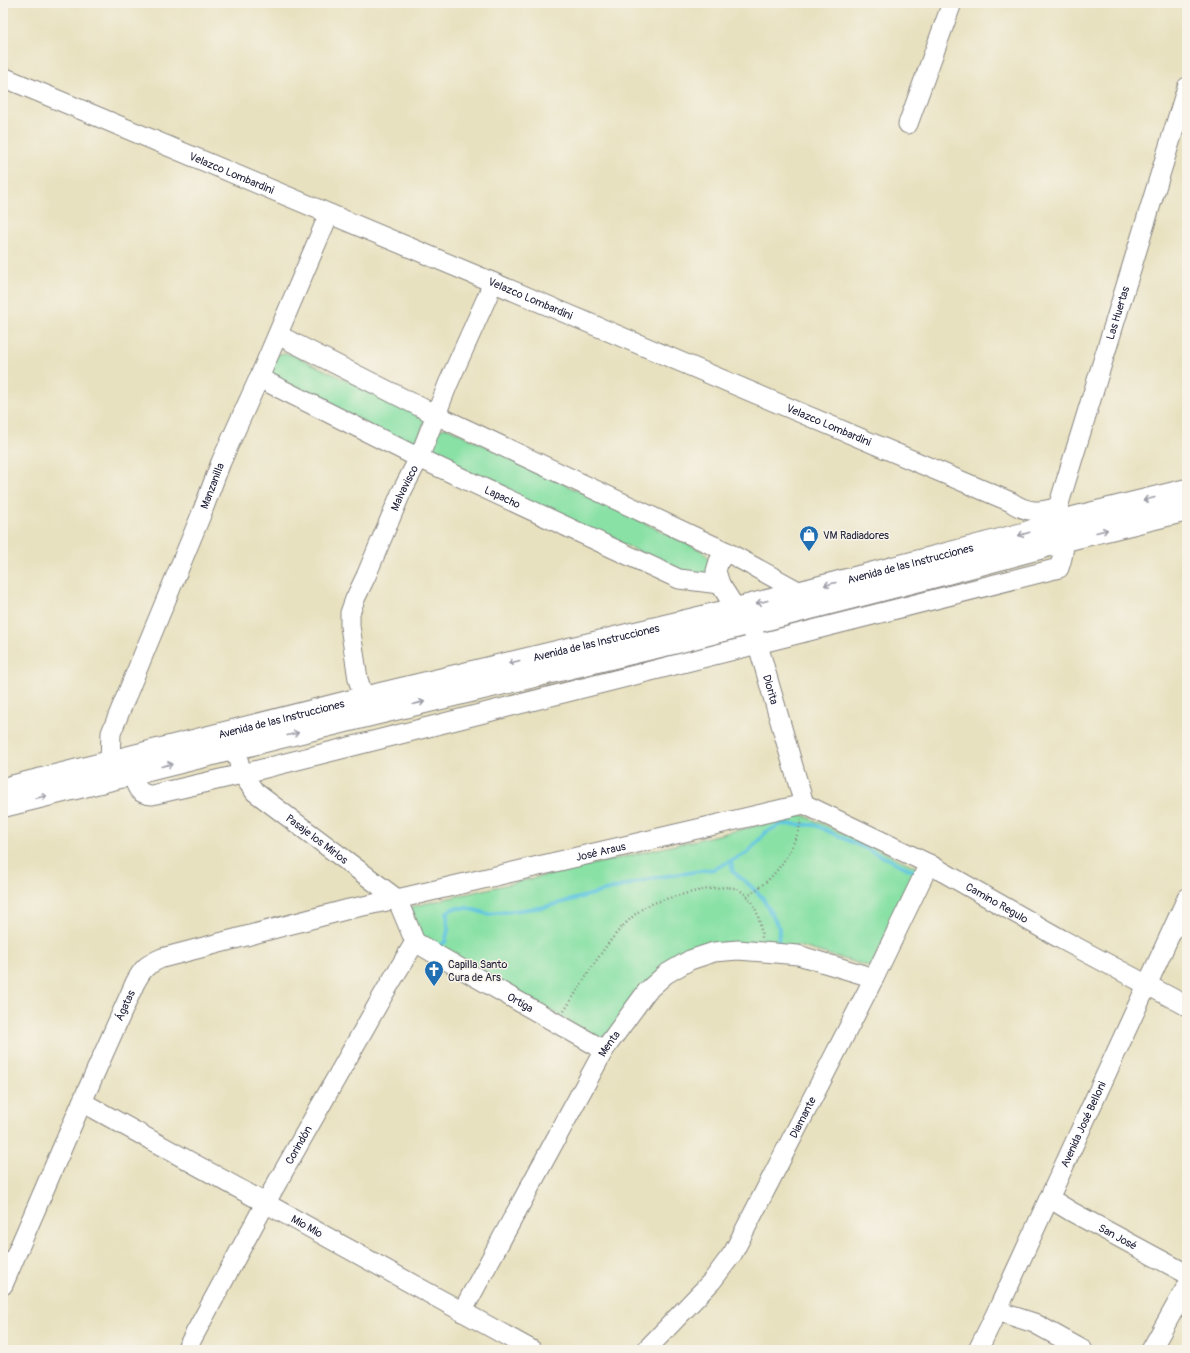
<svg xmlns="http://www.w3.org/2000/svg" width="1190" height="1353" font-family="Pangolin,sans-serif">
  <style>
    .green { fill: #89e1a6; stroke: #568270 }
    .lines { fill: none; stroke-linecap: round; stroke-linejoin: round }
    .stream { stroke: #61c6df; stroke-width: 4 }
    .minor-casing { stroke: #85827e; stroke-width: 21 }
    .major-casing { stroke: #85827e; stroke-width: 24 }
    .path { stroke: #85827e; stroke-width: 2.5; stroke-dasharray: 1 3; stroke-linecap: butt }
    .minor { stroke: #fff; stroke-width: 19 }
    .major { stroke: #fff; stroke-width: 22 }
    .oneway { stroke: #9c9ca7 }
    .labels { text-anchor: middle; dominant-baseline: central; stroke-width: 3; stroke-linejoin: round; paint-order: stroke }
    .street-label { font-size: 11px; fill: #22223b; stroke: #f7f3e8 }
    .poi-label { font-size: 11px; fill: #22223b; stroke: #f7f3e8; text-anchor: start }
  </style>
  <rect width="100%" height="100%" fill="#f7f3e8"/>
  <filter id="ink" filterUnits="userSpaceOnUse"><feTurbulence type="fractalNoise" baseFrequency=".025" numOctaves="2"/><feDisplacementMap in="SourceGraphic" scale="8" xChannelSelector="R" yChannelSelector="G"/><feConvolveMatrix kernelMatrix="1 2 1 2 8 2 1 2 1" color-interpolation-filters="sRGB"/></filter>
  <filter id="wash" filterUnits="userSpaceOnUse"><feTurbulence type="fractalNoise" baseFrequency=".012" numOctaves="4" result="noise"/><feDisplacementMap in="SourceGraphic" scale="16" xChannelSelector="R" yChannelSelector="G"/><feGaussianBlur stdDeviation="0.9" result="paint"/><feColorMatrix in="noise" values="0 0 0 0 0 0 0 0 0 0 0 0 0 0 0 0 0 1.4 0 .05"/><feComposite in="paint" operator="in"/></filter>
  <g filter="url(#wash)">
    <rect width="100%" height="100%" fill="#e8e1c0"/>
    <!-- green -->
    <path class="green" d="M279,354H288L297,357L422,416L425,420L415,447L270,383V364Z
      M448,428L700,550C710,557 711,560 709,572L704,576L696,577L431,458L428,446C434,435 435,429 448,428Z
      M803,815L918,868L871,967L799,946L689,953L602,1040L423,937L411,907Z"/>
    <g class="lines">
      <!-- stream -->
      <path class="stream" d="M731,861L733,872L745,881L762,897L779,928L778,949
        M437,948L445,942L448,930L447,912L454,908H467L488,914L545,907L653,878L714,869L747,853L766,832L782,824L815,825L918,873"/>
    </g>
  </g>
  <g filter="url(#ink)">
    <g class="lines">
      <defs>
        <g id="minor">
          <path id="s1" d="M3,77L492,282L1011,502C1026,513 1041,513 1058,507"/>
          <path d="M908,124L952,3"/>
          <path d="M278,335L436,415L727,552L800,592"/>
          <path id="s2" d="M259,378L419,458L679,579L720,584"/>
          <path id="s3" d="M727,552L719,561L716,571L720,584L736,609L750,624L758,645L804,804"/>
          <path id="s4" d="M364,698L358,679L350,626V613L355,599L366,576L401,493L419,458L448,384L488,295L492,282"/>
          <path id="s5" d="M235,748L242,774L255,792L397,899"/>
          <path id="s6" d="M110,762L111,733L201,515L221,462L259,378L329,214"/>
          <path id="s7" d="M132,774C137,787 137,794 152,795L242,774L1059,568C1068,543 1063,531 1058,507L1187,87"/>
          <path id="s8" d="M804,804L929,864L1061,939L1187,1006"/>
          <path id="s9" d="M397,899L415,942L444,959L604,1050"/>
          <path id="s10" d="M82,1102L532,1350"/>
          <path id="s11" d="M1049,1198L1072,1212L1187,1274"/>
          <path id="s12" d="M3,1285L82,1102L135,983C143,968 146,965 162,958L349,909L397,899L804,804"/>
          <path d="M997,1311L1034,1323L1083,1350"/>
          <path id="s13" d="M462,1312L604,1050L647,991L666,974L690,960L714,952L738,950L798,955L874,978"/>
          <path id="s14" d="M186,1350L265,1204L386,990L415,942"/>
          <path id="s15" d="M646,1350L712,1281L733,1253L874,978L929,864"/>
          <path id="s16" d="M978,1350L1000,1305L1187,898"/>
          <path d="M1151,1350L1187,1286"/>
        </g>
        <g id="major">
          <path id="s17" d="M3,789L364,698L736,609L1023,534L1061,521L1187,490"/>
          <path d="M3,806L374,714L677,642L943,574L1036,549L1065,540L1187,510"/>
        </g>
      </defs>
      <!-- minor casing -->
      <use href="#minor" class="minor-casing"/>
      <!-- major casing -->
      <use href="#major" class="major-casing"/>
      <!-- path -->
      <path class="path" d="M747,897C755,890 766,883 773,875C785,862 798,838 801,820
        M564,1011C583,983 599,952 622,927C627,922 638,911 645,907C659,899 722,882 737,889C756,898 760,919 762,938"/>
      <!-- minor -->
      <use href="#minor" class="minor"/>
      <!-- major -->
      <use href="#major" class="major"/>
    </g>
    <!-- one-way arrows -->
    <defs><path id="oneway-shaft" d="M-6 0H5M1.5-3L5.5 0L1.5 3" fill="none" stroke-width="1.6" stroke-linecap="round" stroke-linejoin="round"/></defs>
    <g class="oneway">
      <use href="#oneway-shaft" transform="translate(1149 499) rotate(166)"/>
      <use href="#oneway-shaft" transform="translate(1102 531) rotate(-14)"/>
      <use href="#oneway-shaft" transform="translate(1024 534) rotate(163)"/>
      <use href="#oneway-shaft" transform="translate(830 584) rotate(166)"/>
      <use href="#oneway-shaft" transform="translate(762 602) rotate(165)"/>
      <use href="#oneway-shaft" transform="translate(514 662) rotate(166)"/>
      <use href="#oneway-shaft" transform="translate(419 703) rotate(-13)"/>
      <use href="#oneway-shaft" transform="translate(293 734) rotate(-14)"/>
      <use href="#oneway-shaft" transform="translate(167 765) rotate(-14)"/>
      <use href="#oneway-shaft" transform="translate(41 797) rotate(-14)"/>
    </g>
  </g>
  <!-- icons -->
  <defs>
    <symbol id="shop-pin" viewBox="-11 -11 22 30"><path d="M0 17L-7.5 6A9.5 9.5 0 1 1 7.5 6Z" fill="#1f6fb2" stroke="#f7f3e8"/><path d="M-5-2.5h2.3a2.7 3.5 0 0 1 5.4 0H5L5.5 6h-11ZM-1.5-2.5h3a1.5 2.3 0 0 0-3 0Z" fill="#fff"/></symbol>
    <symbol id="church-pin" viewBox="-11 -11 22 30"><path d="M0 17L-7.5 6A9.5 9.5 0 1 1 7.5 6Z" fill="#1f6fb2" stroke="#f7f3e8"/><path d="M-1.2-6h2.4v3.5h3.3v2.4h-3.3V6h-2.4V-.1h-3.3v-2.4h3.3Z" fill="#fff"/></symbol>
  </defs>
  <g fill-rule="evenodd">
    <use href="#shop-pin" x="798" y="524" width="22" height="30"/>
    <use href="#church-pin" x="423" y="959" width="22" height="30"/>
  </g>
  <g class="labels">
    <!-- street labels -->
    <g class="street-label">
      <text stroke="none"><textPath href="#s1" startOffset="248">Velazco Lombardini</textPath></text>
      <text stroke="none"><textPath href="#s1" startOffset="572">Velazco Lombardini</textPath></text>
      <text stroke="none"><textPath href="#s7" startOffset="1232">Las Huertas</textPath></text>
      <text stroke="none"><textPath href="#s1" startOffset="896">Velazco Lombardini</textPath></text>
      <text stroke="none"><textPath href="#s6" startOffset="296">Manzanilla</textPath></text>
      <text stroke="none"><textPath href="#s4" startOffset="223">Malvavisco</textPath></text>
      <text stroke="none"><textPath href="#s2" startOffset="271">Lapacho</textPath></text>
      <text stroke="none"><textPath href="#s17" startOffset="935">Avenida de las Instrucciones</textPath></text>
      <text stroke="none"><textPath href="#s17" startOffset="611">Avenida de las Instrucciones</textPath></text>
      <text stroke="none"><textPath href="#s3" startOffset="155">Diorita</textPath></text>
      <text stroke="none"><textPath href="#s17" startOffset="287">Avenida de las Instrucciones</textPath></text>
      <text stroke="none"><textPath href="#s5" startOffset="127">Pasaje los Mirlos</textPath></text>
      <text stroke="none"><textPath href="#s12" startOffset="819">José Araus</textPath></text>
      <text stroke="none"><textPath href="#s8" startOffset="217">Camino Regulo</textPath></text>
      <text stroke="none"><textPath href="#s9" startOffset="168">Ortiga</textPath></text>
      <text stroke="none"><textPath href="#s12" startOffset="305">Ágatas</textPath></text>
      <text stroke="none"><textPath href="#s13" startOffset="306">Menta</textPath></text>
      <text stroke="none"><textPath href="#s15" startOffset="283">Diamante</textPath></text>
      <text stroke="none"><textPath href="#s16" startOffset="249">Avenida José Belloni</textPath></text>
      <text stroke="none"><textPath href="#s14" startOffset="234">Corindón</textPath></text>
      <text stroke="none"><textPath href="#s10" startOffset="257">Mio Mio</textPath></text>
      <text stroke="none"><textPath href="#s11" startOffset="79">San José</textPath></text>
    </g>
    <!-- poi labels -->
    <g class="poi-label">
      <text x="823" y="535">VM Radiadores</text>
      <text x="448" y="964">Capilla Santo<tspan x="448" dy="13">Cura de Ars</tspan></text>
    </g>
  </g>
  <!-- margin -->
  <rect width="1190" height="1353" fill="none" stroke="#f7f3e8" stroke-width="16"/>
</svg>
